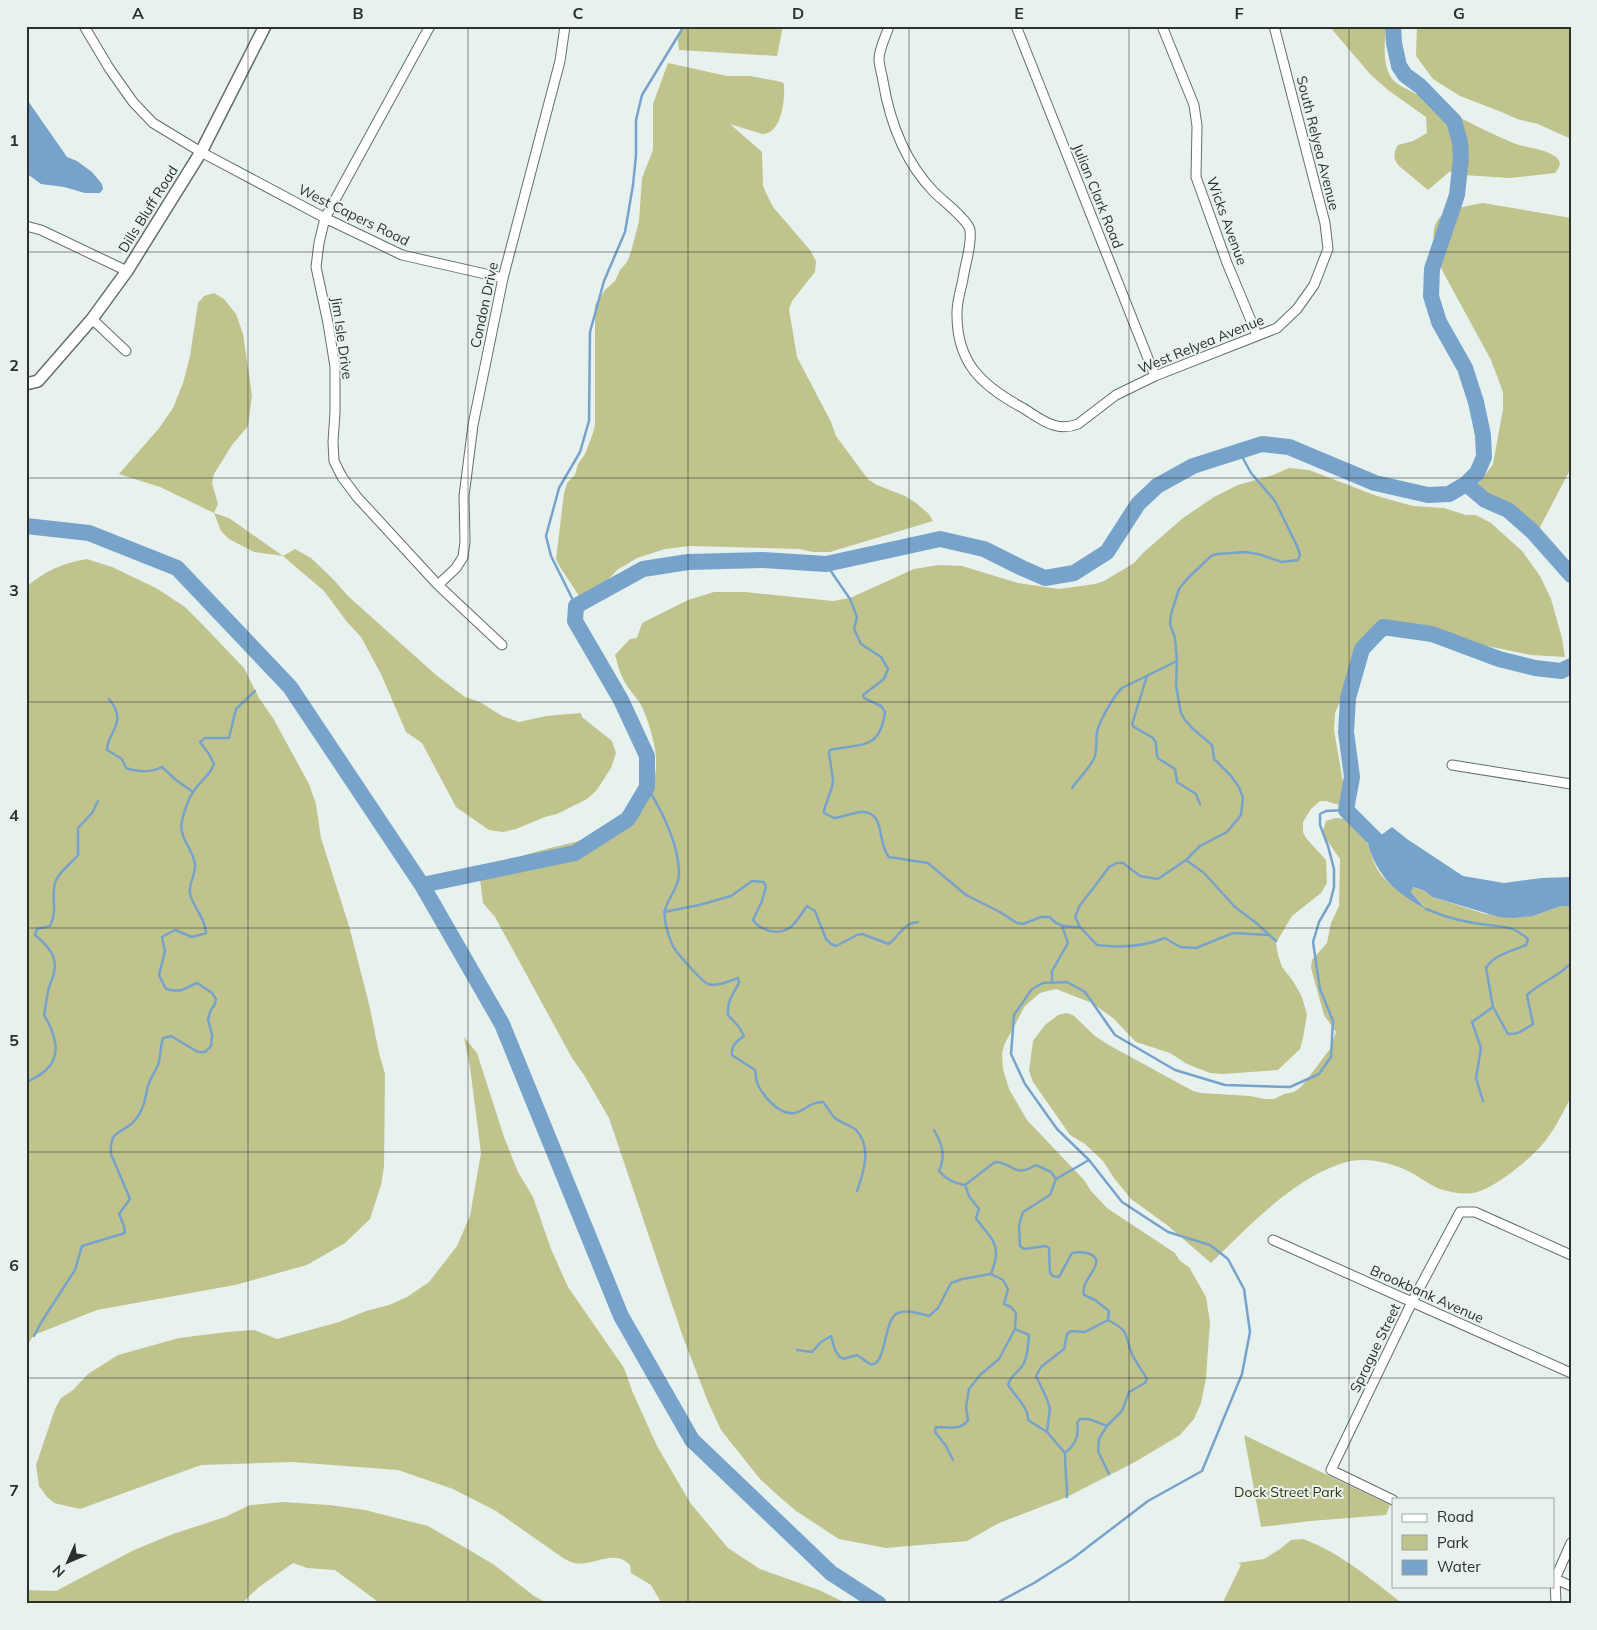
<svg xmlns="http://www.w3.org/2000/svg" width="1597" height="1630" font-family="Mulish,sans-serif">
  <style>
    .green { fill: #c1c38c }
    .water { fill: #77a3cb }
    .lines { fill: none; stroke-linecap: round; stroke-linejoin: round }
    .stream { stroke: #77a3cb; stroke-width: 2.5 }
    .river { stroke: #77a3cb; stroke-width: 16 }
    .minor-casing { stroke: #646e6b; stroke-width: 11 }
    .tertiary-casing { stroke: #646e6b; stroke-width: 14 }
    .minor { stroke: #fff; stroke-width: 9 }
    .tertiary { stroke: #fff; stroke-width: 11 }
    .grid { fill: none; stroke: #2c302f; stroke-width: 1; stroke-opacity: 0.55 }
    .labels { text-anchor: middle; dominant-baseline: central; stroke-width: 4; stroke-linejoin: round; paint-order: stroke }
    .street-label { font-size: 14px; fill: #2c302f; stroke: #e7f2ef }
    .park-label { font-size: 14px; fill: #353608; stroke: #e7f2ef }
    .neatline { fill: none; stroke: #2c302f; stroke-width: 2 }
    .grid-label { font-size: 16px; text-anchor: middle; font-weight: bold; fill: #2c302f }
  </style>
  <rect width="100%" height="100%" fill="#e7f2ef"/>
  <!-- green -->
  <path class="green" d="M681,26H783L777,56L679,50L678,40Z
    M1329,26H1386C1385,44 1381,66 1394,81C1399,86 1408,89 1414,93C1445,110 1484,131 1516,144C1528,148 1546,149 1556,157C1562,162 1560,167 1555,173L1510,178L1463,175L1454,171L1449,172L1428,190L1399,166C1393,159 1393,153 1398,145L1413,141L1427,133L1426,117L1388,90L1371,75Z
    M1417,26H1571V139L1538,124L1517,119L1504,113L1460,96L1433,79L1416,56Z
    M668,63L727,76H750L782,82L784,84C785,99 782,134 762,134L730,124L762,152L763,186L768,197L773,207L810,250L816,261L815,272L792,301L789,309L797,357L831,422L836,436L861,470L869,480L877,485L905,496L916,503L929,514L933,521L830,552H813L799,549L690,546L665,549L637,558L617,570L585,605L560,567L556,559L564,493L567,483L575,475L578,464L585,454L592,436L595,425V305L605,290L615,281L620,270L627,262L631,252L639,221L642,178L653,150V104Z
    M1483,203L1571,218V468L1539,529L1502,501L1474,490L1493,464L1503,409V392L1491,360L1443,272C1435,254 1424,221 1449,211C1460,207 1472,205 1483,203Z
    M214,293L224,299L236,314L243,334L252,395L248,426L232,445L214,474L212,483L218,504L214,513L229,518L283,556L295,549L311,558L333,579L348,596L436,675L465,697L480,702L502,716L519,722L546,716L581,713L582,717L612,741L616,753L611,768L596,791L587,799L557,814L545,817L516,829L503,832L489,830L456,807L422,743L406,732L381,674L361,637L347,622L324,591L283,556L254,552L229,539L221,531L214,513L160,487L119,474L160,427L173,408L183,383L190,356L198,303L204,296Z
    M1289,468L1309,470L1377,496L1413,506L1444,508L1466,515H1476L1491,523L1522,551L1540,576L1551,599L1562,638L1565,657L1531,655L1482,645L1440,631L1414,627L1388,635L1376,642L1367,650L1343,694L1335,713L1334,730L1346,799L1342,805H1339L1326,801H1320L1311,809L1303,822V832L1306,838L1326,860L1327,883L1321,893L1292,916L1276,943L1278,955L1282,967L1293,981L1302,997L1307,1015L1303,1038L1300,1049L1278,1070L1223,1074L1210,1073L1187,1064L1170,1053L1136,1042L1113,1018L1092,1003L1056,989L1040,993L1025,1006L1005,1043L1002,1053L1003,1069L1009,1089L1027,1120L1084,1180L1091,1191L1107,1208L1175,1253L1180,1261L1189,1267L1206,1297L1210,1322L1206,1378L1201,1403L1194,1419L1180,1435L1135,1462L1067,1497L999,1523L967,1541L886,1548L839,1539L796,1511L774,1492L760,1479L721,1430L708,1402L683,1337L609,1118L584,1075L572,1058L495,917L483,903L480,879C498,856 561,847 589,838C605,832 622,821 634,810C653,794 659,773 655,749C652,734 648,719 641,705C637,698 630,691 626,684C620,675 618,665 615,655L630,639L637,638L642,623L688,600L714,592H745L833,601L850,598L914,569L939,565L962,566L1018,583L1059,589L1095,584L1104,581L1134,563L1144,552L1183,518L1214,497L1238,485L1273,475Z
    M87,559L112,567L156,588L185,607L202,624L244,668L259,698L273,718L309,784L316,804L321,838L349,926L370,1008L379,1053L385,1074L384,1167L381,1185L370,1219L345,1243L307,1265L235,1285L97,1310L34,1335L26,1347V587C45,571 62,563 87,559Z
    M1335,818C1372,818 1364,855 1383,877C1393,888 1412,899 1425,907L1411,892L1412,887L1425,891L1432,897L1485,914L1533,916L1561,906L1571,907V1097C1563,1112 1556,1127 1546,1140C1533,1157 1497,1187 1477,1192C1466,1195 1454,1193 1443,1190C1430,1186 1419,1176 1406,1170C1390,1163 1369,1158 1351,1161C1298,1173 1248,1227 1211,1263L1167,1225L1131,1199L1114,1178L1103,1161L1085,1144L1070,1135L1033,1082L1029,1071L1033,1041L1045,1025L1058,1015L1066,1013L1073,1015L1095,1036L1107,1044L1193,1091L1201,1093L1250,1096L1265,1099H1274L1284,1094L1294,1092L1302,1086L1330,1049L1336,1032L1324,1015L1311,968L1312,960L1327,943L1331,923L1339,906L1340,859L1322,833L1326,821Z
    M464,1037L477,1053L504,1137L518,1172L533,1197L551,1249L568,1287L624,1368L633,1393L657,1446L691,1504L728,1548L760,1569L819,1590L848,1604H662L651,1585L631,1573L630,1565C613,1548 594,1567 574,1563C570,1562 567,1560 563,1558L496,1511L453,1489L398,1470L292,1462L201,1465L80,1509L54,1503L47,1497L39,1486L36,1465L55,1409L61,1398L73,1390L88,1374L118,1355L179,1338L227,1332L254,1330L277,1339L339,1322L366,1311L389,1305L407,1297L429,1282L457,1246L470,1216L481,1153L470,1067Z
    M1244,1435L1390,1505L1386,1515L1311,1521L1261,1527Z
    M283,1502L329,1505L365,1510L428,1526L493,1564L534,1596L549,1604H381L335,1570L307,1568L293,1563L259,1587L241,1604H26V1590L56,1591L134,1550L173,1534L225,1517L250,1505Z
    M1303,1539C1341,1553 1371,1579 1403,1604H1222L1241,1565L1238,1563L1264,1559L1280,1549L1291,1540Z"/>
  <!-- water -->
  <path class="water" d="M26,98L67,157L77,161L92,172L102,184L103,189L100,193H85L64,187L41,184L26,173Z
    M1392,827L1407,839L1463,876L1504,883L1542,878L1571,877V907L1561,906L1533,916L1512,918L1499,917L1432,897L1425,891L1413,887L1411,892L1426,909C1396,893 1378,877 1368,845Z"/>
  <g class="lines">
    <!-- stream -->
    <path class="stream" d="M1239,451L1251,473L1275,501L1297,546L1300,555L1298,560L1282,562L1258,554L1245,552L1217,554L1211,556L1187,579L1179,589L1171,614L1170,624L1175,638L1177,661L1176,686L1181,713L1185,720L1193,729L1212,745L1214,759L1231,776L1239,787L1243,798L1241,815L1227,832L1200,846L1186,860L1158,879L1140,876L1123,863H1117L1109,867L1095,886L1080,905L1075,917L1080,927L1097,945C1120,948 1143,947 1165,938L1180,947L1196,948L1233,933L1270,935
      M826,564L850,599L857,617L854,629L861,644L881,657L888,669L884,679L863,695L864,698L881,706L885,712C880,751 860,743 830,750L829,753L833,780L832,787L824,810V813L834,818C843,817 852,813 861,812C886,810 877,845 889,857L928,863L966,895L1000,912L1017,923L1023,924L1041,917H1050C1057,927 1069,927 1080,927
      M576,606L551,556L546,536L559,488L580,452L589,421L590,332L604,281L625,232L633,185L636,155V120L642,95L684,26
      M1147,676L1132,724L1134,727L1153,738L1156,743L1157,756L1159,759L1175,769L1177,782L1196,794L1200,804
      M109,699C129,723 107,732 107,750L122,759L126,768C139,772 150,773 162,767L176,780L193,792
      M647,787C662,811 678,843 679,872C680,887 667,898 665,911C663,920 670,941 674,948C679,955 701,981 708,984C717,987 729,981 738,978L739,983C733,994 727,1001 728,1015L739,1027L744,1036C737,1041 731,1045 732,1055L755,1070C756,1075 756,1081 758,1085C764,1097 779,1115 794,1113C806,1111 808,1102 823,1102C827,1107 831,1114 835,1118C841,1123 851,1125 856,1130C872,1147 864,1172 857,1191
      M1072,788C1079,778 1091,767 1095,756C1097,748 1096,740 1097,732C1099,722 1114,695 1122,688L1177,661
      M1186,860L1204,873L1235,907L1255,922L1276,941
      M1426,909C1445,917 1467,923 1488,925C1506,927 1513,926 1528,939L1526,945C1511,952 1496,953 1486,968L1493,1007L1508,1034C1518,1035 1525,1029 1533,1024L1527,995C1540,982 1559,977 1571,963
      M664,912L699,905L731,896L752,881L764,882L766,887L762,901L753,920C757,926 763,929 770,931C791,935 796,921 807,906L815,911L826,939L831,944L836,946L857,935L862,934L889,944C900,935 903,923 918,922
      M1052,982V971L1068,943L1062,926
      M26,1083C32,1079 41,1075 46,1070C63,1055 54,1031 44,1015C46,1007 46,999 48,992C49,985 53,979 54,972C58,956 47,945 35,935L37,929L50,926C58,910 51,899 55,883C58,872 71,864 78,855V828L92,813L98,801
      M1483,1101L1476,1078L1481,1048L1472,1022L1493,1007
      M934,1130C942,1144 946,1155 939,1171C947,1180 954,1183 965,1185
      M1089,1160L1056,1179L1050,1195L1023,1212L1019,1225L1020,1246L1024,1249L1046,1246L1049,1248L1050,1273L1053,1276L1059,1277L1072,1253C1083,1251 1103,1253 1094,1269C1089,1278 1082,1284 1084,1295L1095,1300L1109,1311L1108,1320
      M965,1185L995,1162C1013,1162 1013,1179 1036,1165L1051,1172L1056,1179
      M965,1185L969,1196L979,1209L976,1218C983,1230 997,1239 996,1254C996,1261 993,1268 991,1274
      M1108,1320C1132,1333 1123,1333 1132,1354C1136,1363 1142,1370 1147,1379L1145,1383L1129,1392L1122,1411L1107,1426L1099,1439L1098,1451L1109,1474
      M1015,1329L1029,1335C1028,1344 1028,1355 1024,1363C1019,1373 1011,1374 1008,1385C1015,1396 1029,1408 1028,1420L1047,1432L1065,1453C1065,1468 1067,1482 1067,1497
      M34,1336L42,1321L75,1270L82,1246L125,1233L124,1226L119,1214L130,1199L111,1154C109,1127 124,1135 136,1119C144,1109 145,1098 148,1086C150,1079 155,1072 158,1065C161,1056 160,1047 163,1038L171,1036L198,1052H205L211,1046L212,1035L208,1019L211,1010L215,1004L216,999L212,993L197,983C183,989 182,993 166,989L159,975L165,951L162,937L175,930L192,937L206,933C206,919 193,907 190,894C188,884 196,875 195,864C193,849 178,837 182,821C184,812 188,800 193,792C200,781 210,776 214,764L209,754L200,742L205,738H229L236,709L255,691
      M797,1350L812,1352L821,1342L831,1336C834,1345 834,1354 843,1359L857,1355C861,1357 866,1362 870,1364C887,1368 883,1318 898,1313C908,1309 920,1314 929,1316L938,1308L951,1283L962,1279L991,1274L1003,1280L1008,1289L1004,1304L1011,1307L1016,1313L1015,1329L999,1359L980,1375L969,1389L966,1407L968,1420C961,1431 947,1427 936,1427L935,1432L946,1446L953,1460
      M1047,1431L1050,1409L1047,1399L1036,1376L1041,1367L1064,1349L1067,1334L1071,1331L1085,1332L1108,1320
      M1065,1453C1075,1445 1080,1436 1077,1423L1080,1419H1089L1107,1426
      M995,1604L1034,1583L1072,1559L1148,1501L1202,1471L1242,1374L1250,1332L1244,1289L1228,1259L1210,1245L1168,1232L1122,1202L1089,1160L1057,1129L1025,1084L1011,1054L1014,1015L1032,989L1043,983L1067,982L1085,992L1115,1035L1175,1070L1225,1085L1290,1087L1319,1074L1331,1057L1333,1021L1320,989L1313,942L1319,922L1330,903L1334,887V869L1328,846L1320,825V814L1326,811L1346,810"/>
    <!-- river -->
    <path class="river" d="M1466,484L1485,500L1508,510L1532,531L1571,575
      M26,526L89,533L177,568L290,687L422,885L502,1024L621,1316L692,1440L831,1573L879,1604
      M1391,855L1346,810L1352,777L1346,732L1348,698L1362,649L1383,627L1432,634L1499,659L1535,668L1561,671L1571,666
      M422,885L575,853L628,819L647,787V756L621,700L575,621L576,606L643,569L688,562L763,560L826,564L940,539L984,549L1022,568L1045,578L1074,573L1107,552L1138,504L1157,486L1193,466L1262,444L1289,447L1375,483L1428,495L1449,494L1466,484L1477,473L1484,457L1483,435L1476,402L1465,368L1439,322L1431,296L1432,269L1457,195L1461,158L1460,142L1454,121L1420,86L1405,75L1399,66L1394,43L1393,26"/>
    <defs>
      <path id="minor" d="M84,26L109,68L133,102L153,123L201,152L325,218L402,255L503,278
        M430,26L325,218L319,243L316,267L328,323L335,367V412L333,442L334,461L342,477L357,497L438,585L502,645
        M889,26C886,36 879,49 879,59C879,66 882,74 883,81C890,123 904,161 934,192C943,201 968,220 970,230C972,246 965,264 963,279C961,289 957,301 957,312C956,363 982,386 1023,408C1041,419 1056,433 1078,424L1116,395L1155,376L1277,328L1297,309L1314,285L1328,249L1325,223L1274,26
        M1016,26L1155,376
        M1162,26L1194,105L1197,126L1196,177L1227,263L1257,335
        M26,226L41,230L127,271
        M92,319L126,351
        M438,585L456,568L463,557L465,542L464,496L473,425L503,278L560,61L565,26
        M1452,765L1571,784
        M1273,1240L1571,1373
        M1393,1500L1331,1470L1412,1302L1460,1212H1475L1571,1255
        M1553,1578L1571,1586
        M1556,1604L1555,1579L1571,1543"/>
      <path id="tertiary" d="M26,384L38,381L92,319L127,271L201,152L265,26"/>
    </defs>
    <!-- minor casing -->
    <use href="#minor" class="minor-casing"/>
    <!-- tertiary casing -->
    <use href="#tertiary" class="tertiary-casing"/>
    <!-- minor -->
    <use href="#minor" class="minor"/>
    <!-- tertiary -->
    <use href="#tertiary" class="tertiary"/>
  </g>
  <!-- grid -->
  <path class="grid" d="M248,26V1604M468,26V1604M688,26V1604M909,26V1604M1129,26V1604M1349,26V1604M26,252H1571M26,478H1571M26,702H1571M26,928H1571M26,1152H1571M26,1378H1571"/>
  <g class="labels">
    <!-- street labels -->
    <g class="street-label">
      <text transform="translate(1318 143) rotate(76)">South Relyea Avenue</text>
      <text transform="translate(1098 196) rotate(68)">Julian Clark Road</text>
      <text transform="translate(148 209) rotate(-58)">Dills Bluff Road</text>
      <text transform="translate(354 215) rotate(26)">West Capers Road</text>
      <text transform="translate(1227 221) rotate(70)">Wicks Avenue</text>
      <text transform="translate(484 305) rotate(-78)">Condon Drive</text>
      <text transform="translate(342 338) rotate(82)">Jim Isle Drive</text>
      <text transform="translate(1201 344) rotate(-22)">West Relyea Avenue</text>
      <text transform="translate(1427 1294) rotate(24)">Brookbank Avenue</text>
      <text transform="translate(1375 1348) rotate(-64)">Sprague Street</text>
    </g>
    <!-- park labels -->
    <g class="park-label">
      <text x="1288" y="1492">Dock Street Park</text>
    </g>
  </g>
  <!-- border -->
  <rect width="1597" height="1630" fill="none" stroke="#e7f2ef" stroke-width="55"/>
  <!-- legend -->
  <rect x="1392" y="1498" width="162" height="90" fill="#e7f2ef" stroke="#9ca4a2"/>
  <rect x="1402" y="1514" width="25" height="8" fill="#ffffff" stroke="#9ca4a2"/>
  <text x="1437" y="1522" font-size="15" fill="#2c302f">Road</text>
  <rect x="1402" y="1535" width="25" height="15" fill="#c1c38c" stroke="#9ca4a2"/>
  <text x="1437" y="1548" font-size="15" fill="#2c302f">Park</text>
  <rect x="1402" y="1560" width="25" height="15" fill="#77a3cb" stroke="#9ca4a2"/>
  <text x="1437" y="1572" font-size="15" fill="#2c302f">Water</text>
  <!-- north arrow -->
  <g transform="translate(68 1562) rotate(225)" stroke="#e7f2ef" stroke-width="4" paint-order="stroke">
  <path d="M0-4L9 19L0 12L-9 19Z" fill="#2c302f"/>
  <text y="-8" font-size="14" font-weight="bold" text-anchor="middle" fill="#2c302f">N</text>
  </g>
  <rect x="28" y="28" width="1542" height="1574" class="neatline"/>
  <g class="grid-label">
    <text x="138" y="19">A</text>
    <text x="358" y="19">B</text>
    <text x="578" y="19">C</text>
    <text x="798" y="19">D</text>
    <text x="1019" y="19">E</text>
    <text x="1239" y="19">F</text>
    <text x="1459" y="19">G</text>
    <text x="14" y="146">1</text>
    <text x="14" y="371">2</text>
    <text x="14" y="596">3</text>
    <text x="14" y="821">4</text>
    <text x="14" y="1046">5</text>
    <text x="14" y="1271">6</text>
    <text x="14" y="1496">7</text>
  </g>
</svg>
